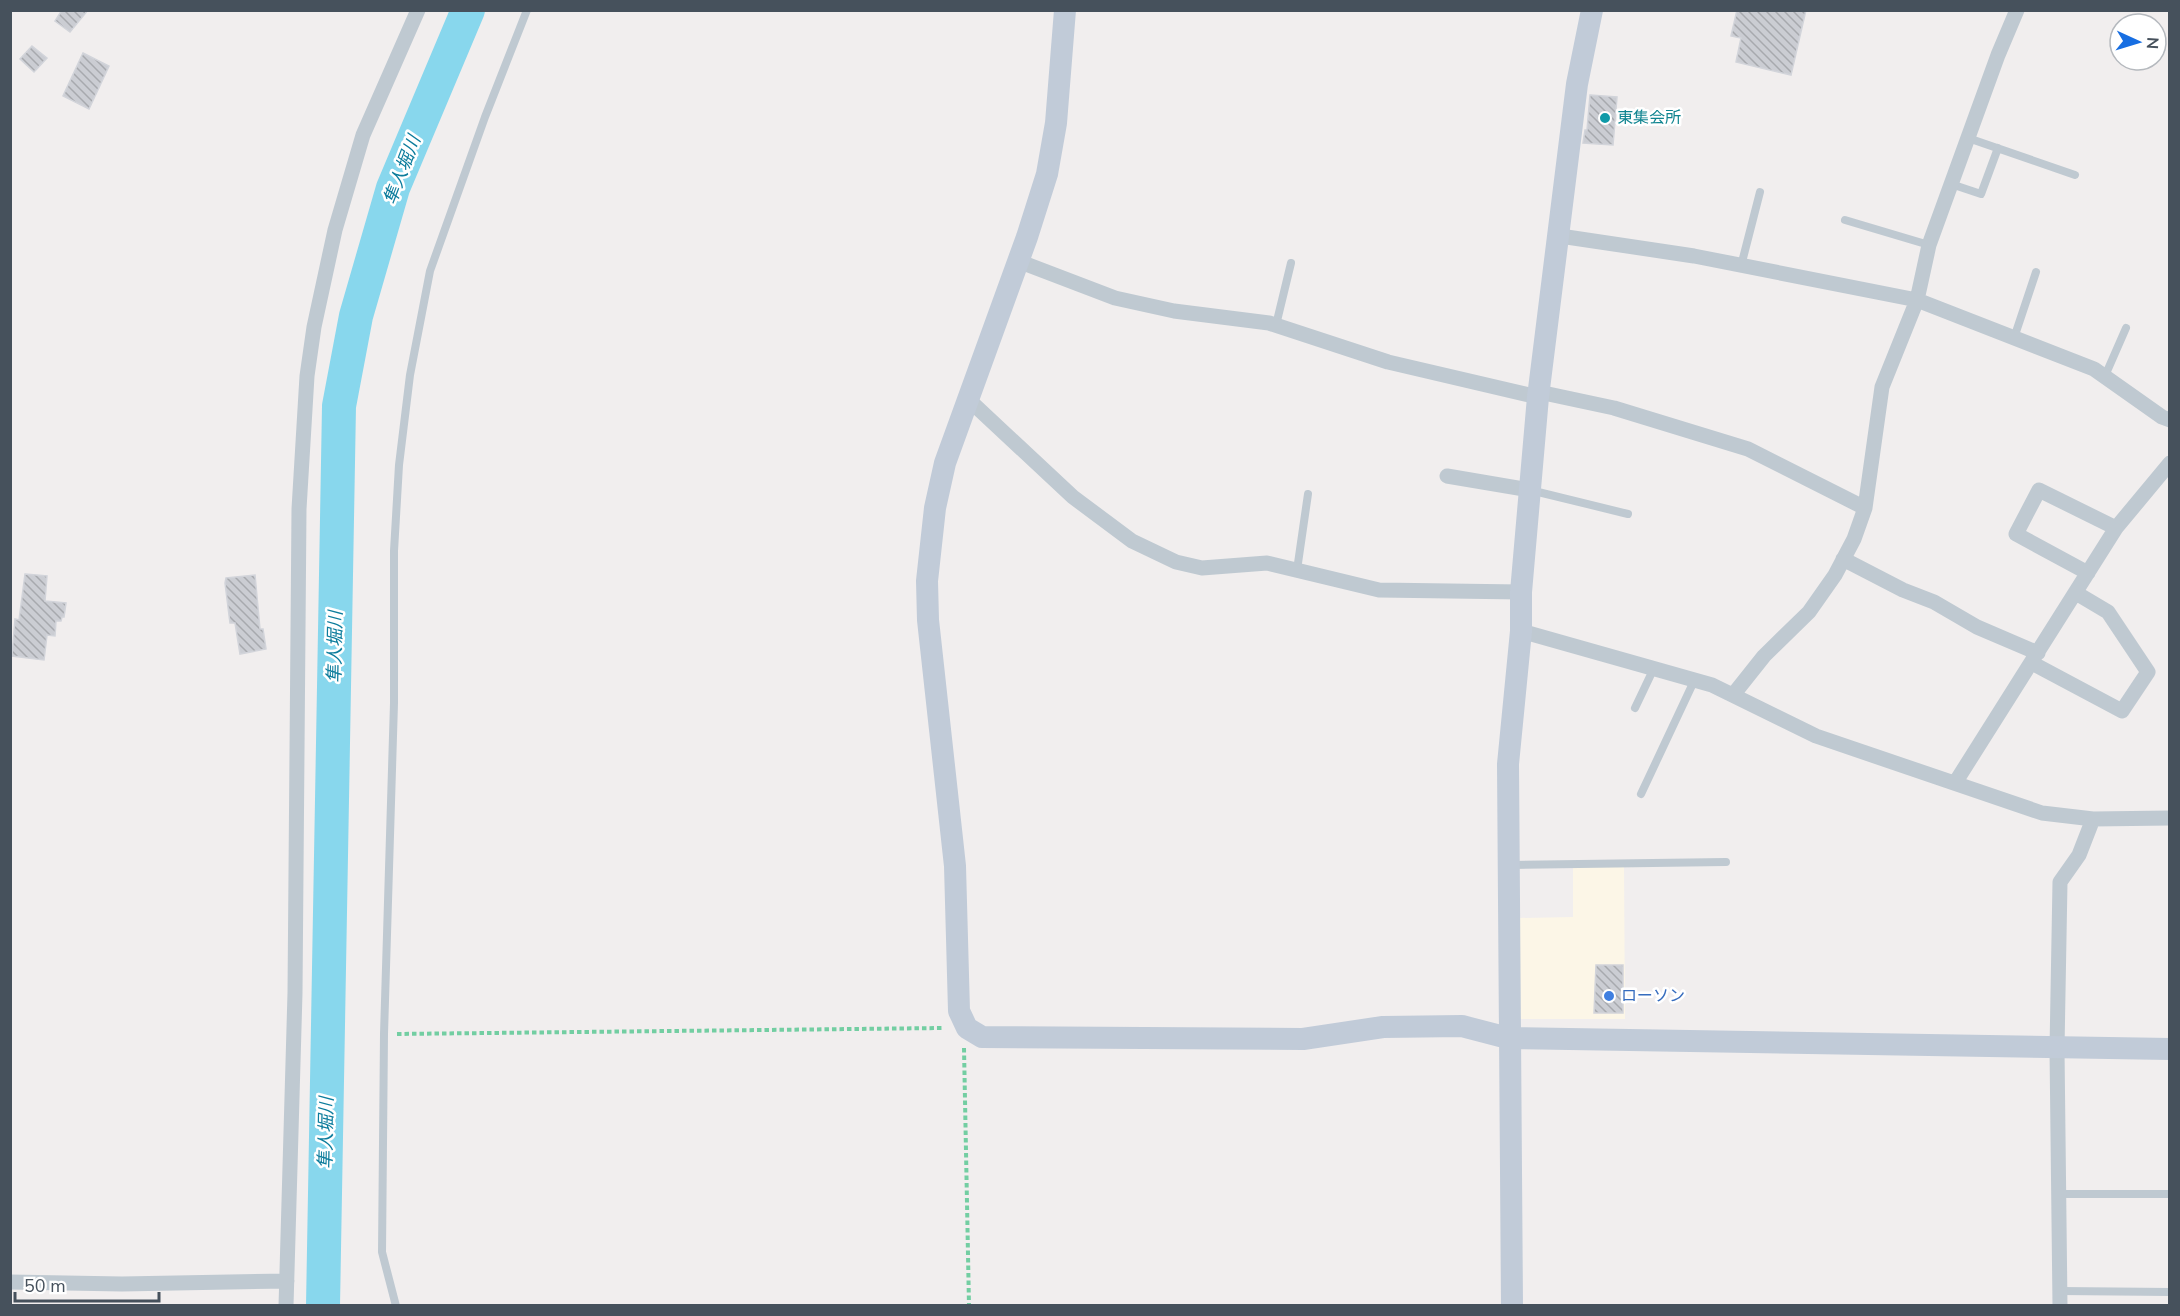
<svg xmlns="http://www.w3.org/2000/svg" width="2180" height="1316" font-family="'Nunito Sans','Noto Sans JP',sans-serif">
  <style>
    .commercial { fill: #fcf6e7 }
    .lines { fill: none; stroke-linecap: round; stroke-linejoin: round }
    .river { stroke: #88d7ed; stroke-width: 34 }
    .building { fill: url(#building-back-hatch); stroke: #d2d4da; stroke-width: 1.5 }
    .path { stroke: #73cea2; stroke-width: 4; stroke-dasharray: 4.5 3; stroke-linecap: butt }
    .lane { stroke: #bfc9d1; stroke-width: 8 }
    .street { stroke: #bfc9d1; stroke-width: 15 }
    .secondary { stroke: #c1cbd8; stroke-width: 22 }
    .culture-dot { fill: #0f9aa8; stroke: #fff; stroke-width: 2 }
    .shop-dot { fill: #3f7fe0; stroke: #fff; stroke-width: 2 }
    .labels { text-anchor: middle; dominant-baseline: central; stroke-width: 5; stroke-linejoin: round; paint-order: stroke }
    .culture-label { font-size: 16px; fill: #0d838f; stroke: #fff; text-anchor: start }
    .shop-label { font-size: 16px; fill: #366cbe; stroke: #fff; text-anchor: start }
    .water-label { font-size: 18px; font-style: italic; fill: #0c7c9c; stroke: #fff }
  </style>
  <defs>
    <pattern id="building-back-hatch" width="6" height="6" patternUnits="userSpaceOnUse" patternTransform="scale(1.5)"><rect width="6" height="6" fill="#cbcdd3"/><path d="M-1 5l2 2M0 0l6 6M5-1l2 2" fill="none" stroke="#a7a9ae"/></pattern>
  </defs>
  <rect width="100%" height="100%" fill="#f1eeee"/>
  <!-- commercial -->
  <path class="commercial" d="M1624,865L1625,1019H1519L1518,918L1573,917V866Z"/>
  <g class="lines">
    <!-- river -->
    <path class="river" d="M323,1306L339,406L356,316L393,188L468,10"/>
  </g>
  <!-- building -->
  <path class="building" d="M62,10H88L70,32L55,21Z
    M1737,10H1806L1791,75L1736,62L1741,38L1731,36Z
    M32,46L47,58L34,72L20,59Z
    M83,53L109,66L89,109L63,96Z
    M1590,95L1617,97L1613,145L1583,143L1585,130H1587Z
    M25,574L47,576L45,601L66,603L64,617H62L61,621H56L55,636L47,635L44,660L12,656L15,619L19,620Z
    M255,575L260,629H263L266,649L240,654L235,623H230L225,583L226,578Z
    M1596,965H1623V1013H1594Z"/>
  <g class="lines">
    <!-- path -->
    <path class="path" d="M397,1034L944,1028
      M964,1048L969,1306"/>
    <!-- lane -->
    <path class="lane" d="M1968,138L2075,175
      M1951,184L1981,194L1998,148
      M1845,220L1929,245
      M1741,266L1760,192
      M1276,325L1291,263
      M2014,338L2036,272
      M2105,376L2126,328
      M1534,491L1628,514
      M1297,570L1308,494
      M1635,708L1654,668
      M1641,794L1695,679
      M1512,865L1726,862
      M2059,1194H2170
      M2060,1291L2170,1292
      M396,1306L382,1252L384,1034L394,703V551L399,465L410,375L430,271L485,117L527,10"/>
    <!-- street -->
    <path class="street" d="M1560,236L1694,256L1917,300L2094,369L2162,417L2170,420
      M1018,261L1115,298L1174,311L1269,323L1388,362L1538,397
      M1539,392L1614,408L1748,449L1865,508
      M968,399L1073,497L1132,541L1176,562L1202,568L1267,563L1379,590L1521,592
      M1447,476L1530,490
      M1843,559L1903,590L1934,602L1977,627L2038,653
      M2088,573L2016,534L2039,490L2116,528
      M1521,631L1712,685L1816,736L2042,813L2093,819L2170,818
      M2032,663L2122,711L2148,672L2108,612L2076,593
      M1733,695L1764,656L1809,612L1835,575L1854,539L1865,508L1882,387L1917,300L1929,245L1998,55L2017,10
      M1955,783L2116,528L2170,463
      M10,1282L122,1284L287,1281
      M286,1306L295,993L299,509L307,376L314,327L335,230L363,135L418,10
      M2060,1306L2057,1049L2060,882L2079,855L2093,819"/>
    <!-- secondary -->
    <path class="secondary" d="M1065,10L1056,123L1047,174L1027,237L945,463L935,508L927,581L928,620L955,866L959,1011L967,1028L982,1037L1303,1039L1383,1027L1462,1026L1508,1038L2170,1049
      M1512,1306L1508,764L1521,631V592L1538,397L1577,84L1592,10"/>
  </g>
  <!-- markers -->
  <circle class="culture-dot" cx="1605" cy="118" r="6"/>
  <circle class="shop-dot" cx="1609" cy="996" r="6"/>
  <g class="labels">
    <!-- culture labels -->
    <g class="culture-label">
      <text x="1617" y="118">東集会所</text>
    </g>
    <!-- shop labels -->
    <g class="shop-label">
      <text x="1621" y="996">ローソン</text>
    </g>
    <!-- water labels -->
    <g class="water-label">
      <text transform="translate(402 170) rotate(-69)">隼人堀川</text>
      <text transform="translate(335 647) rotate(-89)">隼人堀川</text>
      <text transform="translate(326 1133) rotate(-89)">隼人堀川</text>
    </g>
  </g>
  <!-- border -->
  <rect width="2180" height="1316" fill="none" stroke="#46515c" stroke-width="24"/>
  <!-- north arrow -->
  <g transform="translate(2138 42) rotate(94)"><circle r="28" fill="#ffffff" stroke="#b5b9be" stroke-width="1.5"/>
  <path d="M0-4.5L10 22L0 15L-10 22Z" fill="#176ee2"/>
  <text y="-9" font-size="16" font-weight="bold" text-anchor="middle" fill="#46515c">N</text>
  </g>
  <!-- scale -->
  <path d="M15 1292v9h144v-9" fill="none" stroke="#46515c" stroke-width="3"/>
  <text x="24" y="1292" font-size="18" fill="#46515c" stroke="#ffffff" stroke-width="4.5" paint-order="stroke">50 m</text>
</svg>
